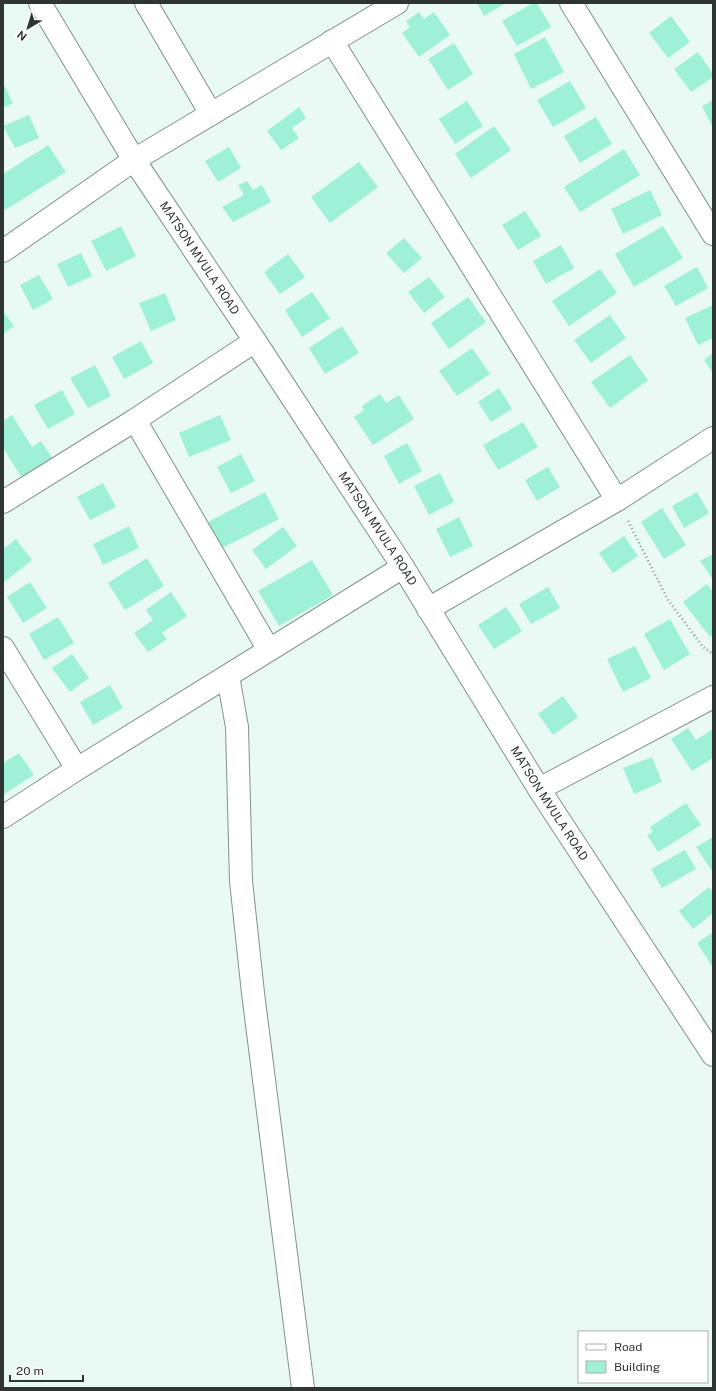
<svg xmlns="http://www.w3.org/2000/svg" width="716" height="1391" font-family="'Public Sans',sans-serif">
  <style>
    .building { fill: #9ef1d7 }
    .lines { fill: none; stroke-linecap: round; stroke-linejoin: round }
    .street-casing { stroke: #81918c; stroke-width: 24 }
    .path { stroke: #86928e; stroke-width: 2.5; stroke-dasharray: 1 3; stroke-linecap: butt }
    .street { stroke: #fff; stroke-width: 22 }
    .labels { text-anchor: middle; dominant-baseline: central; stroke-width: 3; stroke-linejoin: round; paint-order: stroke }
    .street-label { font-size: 12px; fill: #2e3533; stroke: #fff }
  </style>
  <rect width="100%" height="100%" fill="#e9faf4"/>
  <!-- building -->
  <path class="building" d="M477,3H506L484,16Z
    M533,3H537L551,27L517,46L502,21Z
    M419,12L424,19L434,12L450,35L419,57L402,33L410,27L406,21Z
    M671,16L690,42L668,58L649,33Z
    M545,37L564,72L531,89L514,54Z
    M454,43L473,74L448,90L428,59Z
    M698,52L713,74V77L691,92L674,69Z
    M570,81L586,108L553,127L537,100Z
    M3,83L13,103L3,108Z
    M713,100V128L702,106Z
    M467,101L483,126L455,144L439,119Z
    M299,107L306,118L292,128L299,138L281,150L267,131Z
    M29,115L39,138L15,148L3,126Z
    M596,117L612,144L580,163L564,136Z
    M494,126L511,150L471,178L455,154Z
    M48,145L66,172L5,210L3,208V174Z
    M229,147L241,168L218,182L205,161Z
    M624,149L640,175L580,212L564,187Z
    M359,162L378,187L330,223L311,197Z
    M247,181L253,190L262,185L271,202L233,222L222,207L244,195L238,185Z
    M650,190L662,215L623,234L611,209Z
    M525,211L541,236L518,250L502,225Z
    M121,226L136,256L106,271L91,241Z
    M663,226L683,258L634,287L615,254Z
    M404,238L422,258L404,273L386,253Z
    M561,245L574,268L546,284L533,261Z
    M81,253L92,276L68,287L57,264Z
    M288,254L305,277L280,294L264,272Z
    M697,267L708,288L676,306L664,286Z
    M600,269L617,293L569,326L552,301Z
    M39,275L53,299L33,310L20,285Z
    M429,277L445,297L424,313L408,292Z
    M312,292L330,318L302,337L285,310Z
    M165,293L176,320L151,331L139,303Z
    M468,297L486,322L449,349L431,323Z
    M713,305V338L698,345L685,318Z
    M3,311L14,326L3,334Z
    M610,315L626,338L591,363L574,340Z
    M342,326L359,353L325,374L309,348Z
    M141,341L153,363L124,379L112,357Z
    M472,348L490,374L457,396L439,371Z
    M713,353V373L704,360Z
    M630,355L648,380L610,408L591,382Z
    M95,365L111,396L88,408L70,378Z
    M499,388L512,409L491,422L478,402Z
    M62,390L75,414L48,429L34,405Z
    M380,394L386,403L399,395L414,419L373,445L354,417L364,410L362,406Z
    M12,415L32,447L41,441L53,459L22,478L3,448V421Z
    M220,415L231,440L189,457L179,433Z
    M523,422L538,447L498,470L483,445Z
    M407,443L422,471L399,484L384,456Z
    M241,454L255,481L231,493L217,467Z
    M548,467L560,487L537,501L525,480Z
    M440,473L454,502L429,515L414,486Z
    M103,483L116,507L90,520L77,497Z
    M265,492L279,519L222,548L206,523Z
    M697,492L709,513L684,528L672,506Z
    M662,508L686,545L664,559L641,522Z
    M459,517L473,546L450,557L436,529Z
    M129,526L139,548L103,565L93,544Z
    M283,527L297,546L266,569L252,550Z
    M624,536L638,556L613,573L599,553Z
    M16,539L32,560L3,583V549Z
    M713,554V579L700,561Z
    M147,558L164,586L125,610L108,583Z
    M312,560L333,595L279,626L258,591Z
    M30,582L47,608L23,623L7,597Z
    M707,584L713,592V635L710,637L683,602Z
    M548,587L560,608L531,624L519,604Z
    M171,592L187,616L162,633L167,639L148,652L134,633L153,620L146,610Z
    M506,607L522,631L494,649L478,625Z
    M58,617L74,643L44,660L29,634Z
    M670,619L690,654L664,670L644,634Z
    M635,646L651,678L623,692L607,659Z
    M72,654L89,678L70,692L52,668Z
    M110,685L123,708L93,725L80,702Z
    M563,696L578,717L553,735L538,714Z
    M688,728L696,740L713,729V758L692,771L671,739Z
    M19,753L34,775L4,794L3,792V763Z
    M652,757L662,782L634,794L623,768Z
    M686,803L701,825L658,852L647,835L653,832L650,827Z
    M713,837V870L712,871L696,847Z
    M685,850L696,869L662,888L651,869Z
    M709,887L713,893V913L693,929L679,911Z
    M713,932V968L697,943Z"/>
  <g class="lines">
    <defs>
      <g id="street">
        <path id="s1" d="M40,3L134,160L255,341L403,567L539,789L713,1055"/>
        <path d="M146,3L211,114"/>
        <path d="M571,3L713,234"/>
        <path d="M332,41L617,500"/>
        <path d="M3,251L134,160L397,3"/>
        <path d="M135,420L269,650"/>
        <path d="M3,502L135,420L255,341"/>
        <path d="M428,609L617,500L713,438"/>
        <path d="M3,648L77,769"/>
        <path d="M228,676L237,727L241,881L253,993L303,1388"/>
        <path d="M539,789L713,697"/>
        <path d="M3,817L77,769L403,567"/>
      </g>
    </defs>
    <!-- street casing -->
    <use href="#street" class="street-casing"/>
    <!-- path -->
    <path class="path" d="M628,521L668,600L703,647L713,654"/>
    <!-- street -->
    <use href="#street" class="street"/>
  </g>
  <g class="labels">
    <!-- street labels -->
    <g class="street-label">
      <text stroke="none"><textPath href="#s1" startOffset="301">MATSON MVULA ROAD</textPath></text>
      <text stroke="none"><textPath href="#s1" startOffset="625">MATSON MVULA ROAD</textPath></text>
      <text stroke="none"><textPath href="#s1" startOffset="949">MATSON MVULA ROAD</textPath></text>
    </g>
  </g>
  <!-- border -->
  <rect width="716" height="1391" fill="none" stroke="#2e3533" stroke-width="8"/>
  <!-- legend -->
  <rect x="578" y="1331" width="130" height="52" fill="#ffffff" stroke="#abaead"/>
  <rect x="586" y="1344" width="20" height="6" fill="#ffffff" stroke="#abaead"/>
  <text x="614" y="1351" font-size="12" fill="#2e3533">Road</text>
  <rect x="586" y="1361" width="20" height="12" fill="#9ef1d7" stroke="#abaead"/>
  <text x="614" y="1371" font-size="12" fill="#2e3533">Building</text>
  <!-- north arrow -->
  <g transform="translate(28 28) rotate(218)" stroke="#ffffff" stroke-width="3" paint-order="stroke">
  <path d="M0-3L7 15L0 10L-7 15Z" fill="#2e3533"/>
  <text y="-6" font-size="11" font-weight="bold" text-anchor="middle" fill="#2e3533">N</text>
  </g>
  <!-- scale -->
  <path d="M10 1375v6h73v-6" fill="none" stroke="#2e3533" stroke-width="2"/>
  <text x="16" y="1375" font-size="12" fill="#2e3533" stroke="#ffffff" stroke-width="3" paint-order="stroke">20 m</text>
</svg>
